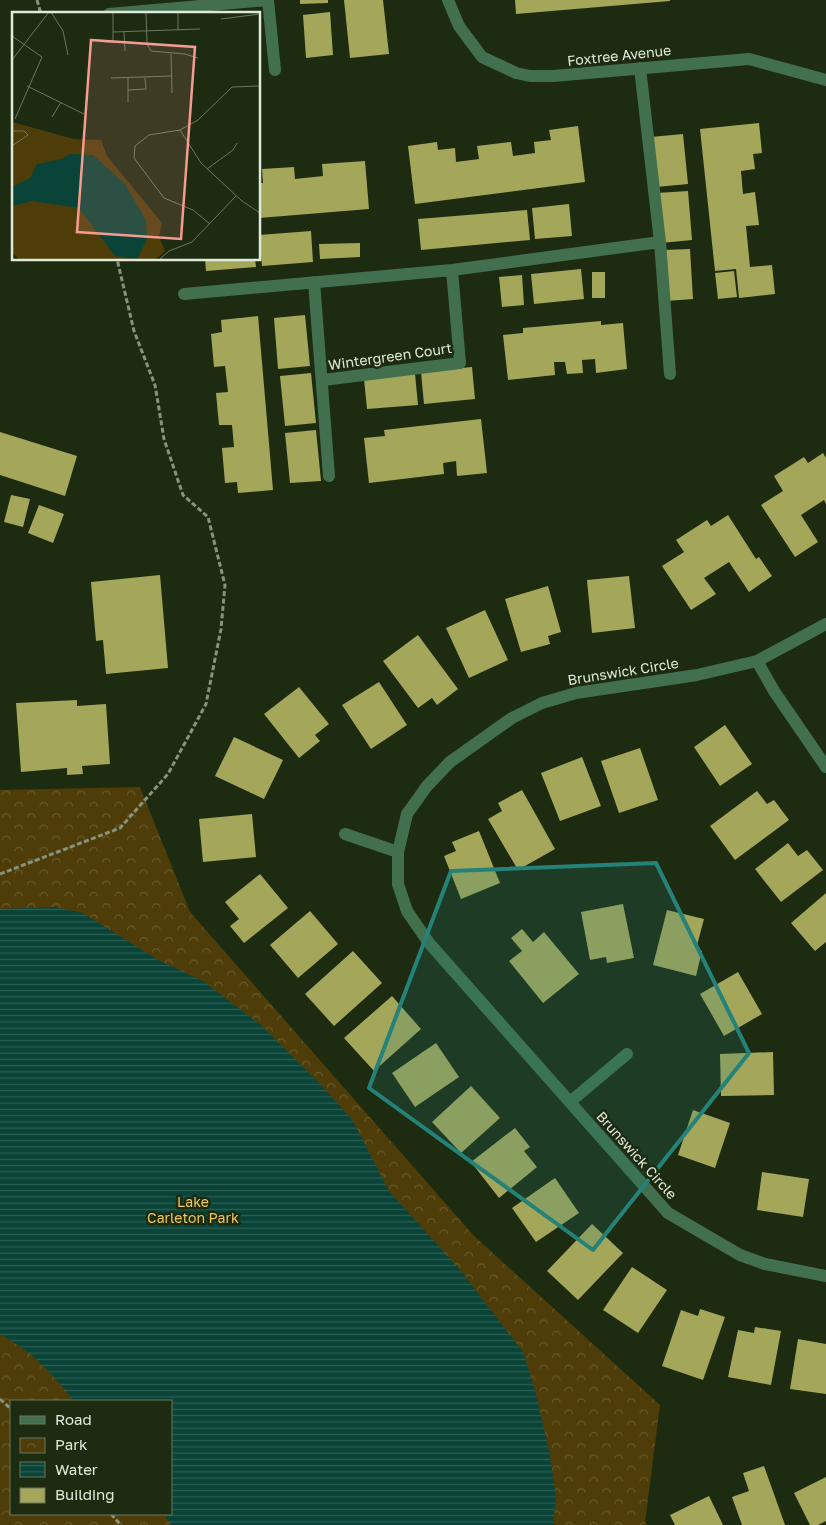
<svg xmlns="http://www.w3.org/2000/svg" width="826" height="1525" font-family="'Golos Text',sans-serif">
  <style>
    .park { fill: url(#park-crowns); fill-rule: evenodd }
    .water { fill: url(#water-rules) }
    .building { fill: #a4a75a }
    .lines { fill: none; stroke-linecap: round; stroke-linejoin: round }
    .path { stroke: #88937e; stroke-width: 3; stroke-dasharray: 5 2.5; stroke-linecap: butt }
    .minor { stroke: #42704f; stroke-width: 12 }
    .marked { fill: #248279; fill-opacity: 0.2; stroke: #248279; stroke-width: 4; stroke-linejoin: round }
    .labels { text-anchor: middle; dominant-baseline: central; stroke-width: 5; stroke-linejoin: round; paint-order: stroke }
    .street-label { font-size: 14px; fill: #e1eada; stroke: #1d2b11 }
    .park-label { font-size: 14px; fill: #ecc75c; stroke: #1d2b11 }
    .inset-road { fill: none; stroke: #6b7761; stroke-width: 1 }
    .view { fill: #f59c91; fill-opacity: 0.15; stroke: #f59c91; stroke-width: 2.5 }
    .inset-edge { fill: none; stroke: #e1eada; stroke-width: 2.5 }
  </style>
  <defs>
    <pattern id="park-crowns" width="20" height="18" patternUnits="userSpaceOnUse" patternTransform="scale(1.25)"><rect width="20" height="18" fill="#4e3d09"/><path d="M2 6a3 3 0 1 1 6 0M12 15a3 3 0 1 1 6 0" fill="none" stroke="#67592c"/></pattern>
    <pattern id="water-rules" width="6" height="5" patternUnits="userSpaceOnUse" patternTransform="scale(1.25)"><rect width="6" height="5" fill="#0a4337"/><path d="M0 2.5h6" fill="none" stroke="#2d5e53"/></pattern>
  </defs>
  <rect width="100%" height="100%" fill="#1d2b11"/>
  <!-- park -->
  <path class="park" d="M140,787L190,912L474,1236L660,1405L645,1522L647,1525H0V790ZM11,1401H171V1514H11Z"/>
  <!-- water -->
  <path class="water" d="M54,907L83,913L158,960L203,981L262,1026L322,1086L353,1121L389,1191L460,1270L523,1352L536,1394L549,1451L556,1496L553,1525H172L163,1514H171V1401H74C49,1370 35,1354 0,1334V909Z"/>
  <!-- building -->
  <path class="building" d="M300,0H328V3L300,4Z
    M344,0H383L389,54L350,58Z
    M515,0H670V1L516,14Z
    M330,12L333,55L306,58L303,15Z
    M759,123L762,153L753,154L755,169L741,171L743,194L755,192L759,225L746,226L750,267L772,265L775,294L739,298L736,269L715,271L700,129Z
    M578,126L585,182L415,204L408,146L437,142L438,150L455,148L456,162L479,159L477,146L511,142L513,156L535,153L534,142L551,140L549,130Z
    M683,134L688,184L656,187L651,137Z
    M365,161L369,209L259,218V183H263L262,169L294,167L295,179L323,176L322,164Z
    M688,191L692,240L661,243L657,193Z
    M569,204L572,236L535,239L532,208Z
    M527,210L530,240L421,250L418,219Z
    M311,231L313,262L262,266L259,235Z
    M360,243V257L320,259L319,244Z
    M690,249L693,299L666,301L663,250Z
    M205,259H255L256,267L206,271Z
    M581,269L584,299L534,304L531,274Z
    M734,271L737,297L718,299L715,273Z
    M592,272H605V298H592Z
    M522,275L524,305L502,307L499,277Z
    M305,315L310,366L278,369L274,318Z
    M258,316L273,490L238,493L237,482L225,483L222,448L234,447L232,425H219L216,393L228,392L225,366L214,367L211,334L222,332L221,320Z
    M601,321V325L623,323L627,369L596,373L595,359L582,360L583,373L567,374L565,362H554L555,375L508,380L503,335L523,333V328Z
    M472,367L475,399L424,404L421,372Z
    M311,373L316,423L285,426L280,376Z
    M415,374L418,405L367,409L364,379Z
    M481,419L487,473L457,476L456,461L443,463L444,474L369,483L364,438L385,436L384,430Z
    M316,430L321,481L290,483L285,433Z
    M0,432L77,456L65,496L0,475Z
    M823,453L826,458V504L824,500L801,515L818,542L795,557L761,505L783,491L774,476L804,457L808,463Z
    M11,495L30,499L23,527L4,522Z
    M39,505L64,514L53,543L28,533Z
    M728,515L756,559L759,557L772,576L749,592L729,562L704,578L716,594L691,610L662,566L684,552L676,540L707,520L711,526Z
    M160,575L168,668L106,674L103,640L96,641L91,582Z
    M629,576L635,628L592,633L587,580Z
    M548,586L561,632L548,636L550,644L521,652L505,599Z
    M485,610L508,660L469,678L446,628Z
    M418,635L458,689L437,705L432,698L418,708L383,661Z
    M379,682L407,725L371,749L342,705Z
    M299,687L329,724L315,735L320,741L299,758L264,714Z
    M77,700V706L106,704L110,764L82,766L83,774L67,775V768L21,772L16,703Z
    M725,725L752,764L720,786L694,747Z
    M234,737L283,760L264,799L215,776Z
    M640,748L658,800L619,813L601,761Z
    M582,757L601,806L560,821L541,773Z
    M522,790L555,849L518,870L488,819L502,811L498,803Z
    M757,791L767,804L774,800L789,820L735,860L710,826Z
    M252,814L256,857L203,862L199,819Z
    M479,831L500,883L461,899L444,856L456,851L452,842Z
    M788,843L798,856L807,850L823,870L781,902L755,869Z
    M260,874L288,908L244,943L230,926L239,919L225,902Z
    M826,893V942L815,951L791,923Z
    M623,904L634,958L607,963L606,957L590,960L581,912Z
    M667,910L704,919L696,949L702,951L696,976L653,965Z
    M310,911L338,944L298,978L270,945Z
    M522,929L533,942L544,932L579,974L543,1003L509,961L522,951L511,938Z
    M353,951L382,983L334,1026L305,994Z
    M738,972L762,1014L724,1036L700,994Z
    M392,996L421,1029L374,1071L344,1038Z
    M436,1043L459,1077L415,1107L392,1073Z
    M773,1052L774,1095L721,1096L720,1054Z
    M471,1086L500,1118L461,1153L432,1122Z
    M693,1110L730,1123L715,1168L678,1155Z
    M515,1128L530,1147L524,1151L537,1167L499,1198L471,1162Z
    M762,1172L809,1179L803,1217L757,1210Z
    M555,1178L579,1213L536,1242L512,1208Z
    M592,1224L623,1253L578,1300L547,1271Z
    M632,1267L667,1290L638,1333L603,1310Z
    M700,1309L725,1317L703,1380L662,1366L681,1310L698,1316Z
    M755,1327L781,1331L771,1385L728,1377L738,1330L754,1333Z
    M798,1339L826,1344V1394L790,1389Z
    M764,1466L785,1525H742L732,1497L749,1491L743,1473Z
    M826,1477V1521L818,1525H810L794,1493Z
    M709,1496L723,1525H675L670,1515Z"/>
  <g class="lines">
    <!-- path -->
    <path class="path" d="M37,0L41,14
      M0,874L120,828L168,774L206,704L221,629L225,585L208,517L183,495L164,439L155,385L134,331L117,259
      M0,1399L11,1409
      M111,1514L121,1525"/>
    <!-- minor -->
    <path class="minor" d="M268,0L275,70
      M448,0L459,26L482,57L516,73L530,76H553L749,59L826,80
      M109,14L268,0
      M640,68L660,242L670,374
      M314,282L329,476
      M184,294L452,270L660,242
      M323,380L460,363L452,270
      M826,624L757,661L697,675L576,693L542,703L512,718L450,762L427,786L407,814L398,852V884L407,911L429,943L668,1213L740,1255L765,1264L826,1276
      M757,661L774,691L826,767
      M345,834L398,852
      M570,1102L627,1054"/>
  </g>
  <!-- marked area -->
  <path class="marked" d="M656,863L749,1053L593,1250L369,1088L451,871Z"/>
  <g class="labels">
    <!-- street labels -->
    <g class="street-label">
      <text transform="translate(619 55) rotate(-6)">Foxtree Avenue</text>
      <text transform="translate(390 356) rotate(-8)">Wintergreen Court</text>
      <text transform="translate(623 671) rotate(-9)">Brunswick Circle</text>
      <text transform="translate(637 1155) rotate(48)">Brunswick Circle</text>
    </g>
    <!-- park labels -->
    <g class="park-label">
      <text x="193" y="1201">Lake<tspan x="193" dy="16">Carleton Park</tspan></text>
    </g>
  </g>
  <!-- overview -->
  <g transform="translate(12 12)">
    <rect width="248" height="248" fill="#1d2b11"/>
    <path d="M0,110L62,127L89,128L95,144L150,211L147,225L153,239L144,247H7L0,241Z" fill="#4e3d09"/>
    <path d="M17,143V161H0V144Z" fill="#4e3d09"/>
    <path d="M58,142L81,143L113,172L134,208L135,227L125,247L103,244L67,196L20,189L0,194V175L18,166L25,152L50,147Z" fill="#0a4337"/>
    <path class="inset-road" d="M39,0L51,19L56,43M101,0V30M134,0L135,32L139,39L173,42L186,46M209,7L248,2M166,18V0M101,20L188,17M112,20L113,39M0,24L30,45L3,107M92,30H113M159,42L160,81M0,48L37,0M99,66L160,64M116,66V90M15,74L72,102M116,78L134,77L133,66M40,105L49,90M168,118L189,151L230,189L248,201M0,119H12L16,123L0,134M195,157L221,138L225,131M198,212L181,198L152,186L122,146L123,134L137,123L168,118L186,108L220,75L248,74M148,247L157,239L180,230L224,184"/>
    <path class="view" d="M79,28L183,35L169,227L65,220Z"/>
    <rect width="248" height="248" class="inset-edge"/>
  </g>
  <!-- legend -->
  <rect x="10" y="1400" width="162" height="115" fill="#1d2b11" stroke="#6b7761"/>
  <rect x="20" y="1416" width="25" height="8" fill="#42704f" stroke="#6b7761"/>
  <text x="55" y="1425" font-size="15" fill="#e1eada">Road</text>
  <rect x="20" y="1438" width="25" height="15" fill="url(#park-crowns)" stroke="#6b7761"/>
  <text x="55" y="1450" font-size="15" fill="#e1eada">Park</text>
  <rect x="20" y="1462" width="25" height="15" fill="url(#water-rules)" stroke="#6b7761"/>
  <text x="55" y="1475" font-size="15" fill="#e1eada">Water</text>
  <rect x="20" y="1488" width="25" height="15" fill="#a4a75a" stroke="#6b7761"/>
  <text x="55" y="1500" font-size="15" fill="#e1eada">Building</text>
</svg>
